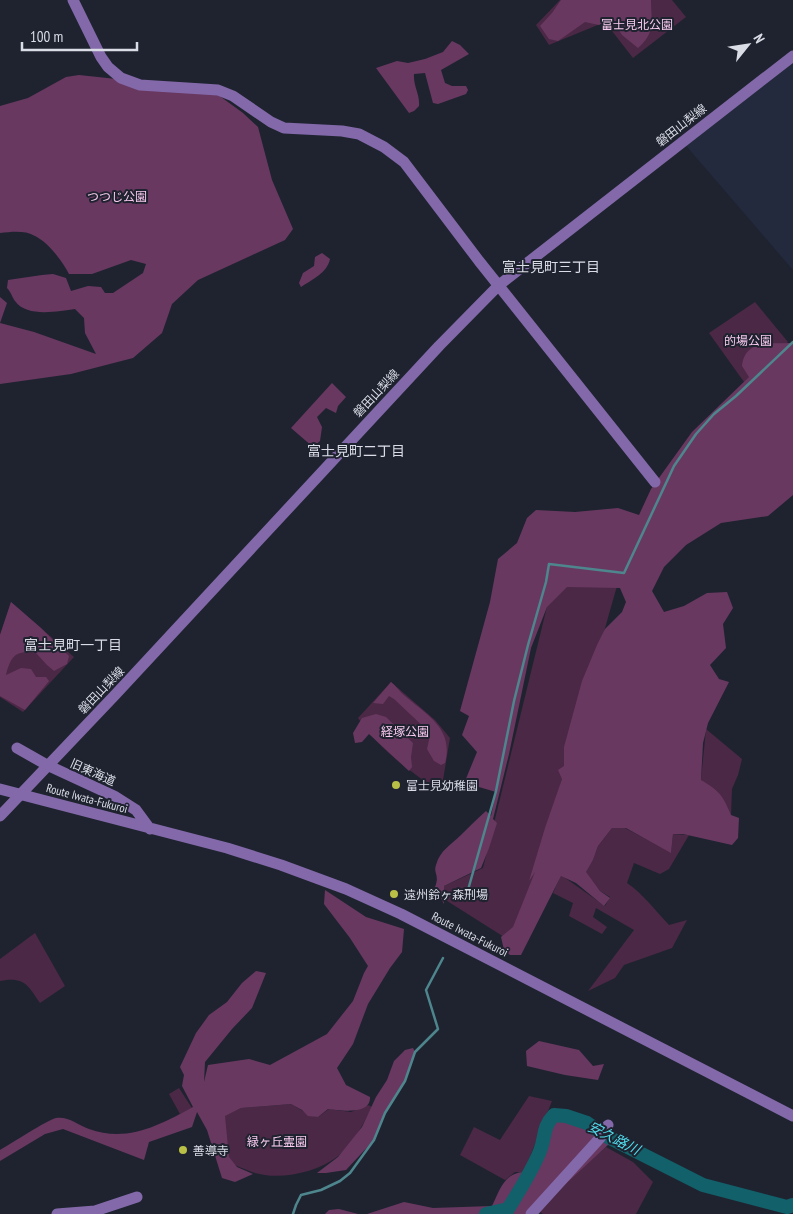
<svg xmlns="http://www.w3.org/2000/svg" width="793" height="1214" font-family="'PT Sans Narrow','Noto Sans JP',sans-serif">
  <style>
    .built { fill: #242a3d }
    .green { fill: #4b2845 }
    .forest { fill: #693861 }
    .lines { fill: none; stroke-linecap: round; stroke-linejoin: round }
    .stream { stroke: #4e868e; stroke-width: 2.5 }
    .river { stroke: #126069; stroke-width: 14 }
    .secondary { stroke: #8369aa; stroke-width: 11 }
    .poi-dot { fill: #bac045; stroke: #1f2330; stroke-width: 2 }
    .labels { text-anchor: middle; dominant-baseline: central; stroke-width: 4; stroke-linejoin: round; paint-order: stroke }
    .park-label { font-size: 12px; fill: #f9caef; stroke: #1f2330 }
    .street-label { font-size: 12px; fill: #dadde6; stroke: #1f2330 }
    .poi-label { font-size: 12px; fill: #dadde6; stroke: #1f2330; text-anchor: start }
    .neighbourhood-label { font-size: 14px; fill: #dadde6; stroke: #1f2330 }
    .water-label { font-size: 14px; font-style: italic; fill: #50dbec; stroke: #1f2330 }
  </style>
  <rect width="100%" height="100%" fill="#1f2330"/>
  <!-- built -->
  <path class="built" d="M793,56V270L682,141Z"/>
  <!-- green -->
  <path class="green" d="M560,0H672L686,17L633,58L605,22L549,45L536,25Z
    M755,302L788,342L744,382L709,333Z
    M555,574L619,579L515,944L444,899V886L483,868Z
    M11,602L74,657L23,712L0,697V635Z
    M391,682L435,720L450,738L441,792C409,771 380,750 358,718Z
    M706,729L742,759L738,775L732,789L731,815L701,780Z
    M612,828H625L671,852L673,834L689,835L669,869L660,874L634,863L627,883C643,894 655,910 669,925L687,920L672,948L624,965L615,978L588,991L634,930L596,908L593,917L607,927L602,934L569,916L573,903L553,893L561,875L605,906L610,897L600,891L585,873L593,860L598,846Z
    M35,933L65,986L40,1003C28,985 24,976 0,981V959Z
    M179,1088L192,1108L180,1114L169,1094Z
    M529,1096L552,1101L524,1172H515L505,1180L460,1155L474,1127L500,1140Z
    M291,1104C301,1109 307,1116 318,1117L329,1109L351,1112L368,1105L372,1107C363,1124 353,1145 337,1157C314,1174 273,1182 247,1170C240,1167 233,1166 229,1158C226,1150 225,1125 224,1116L241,1108Z
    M606,1147L633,1162L653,1182L636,1214H543L536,1209L544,1199Z"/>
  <!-- forest -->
  <path class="forest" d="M561,0H651C651,22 656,32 638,48L622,35L611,18L599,25L585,22L558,41L549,39L540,26L552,13Z
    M452,41L460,45L469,54L441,70L445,83L452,86H466L468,90L466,94L438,104L433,103L425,73L414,74C413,86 420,94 419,106L414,111L409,113L376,68L397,61L408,63L425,59L443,52Z
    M79,75L210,89L243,113L258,127L272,180L293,229L285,240L198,280L172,304L162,333L133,358L71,374L0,384V323L34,332L96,354L85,333L84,318L75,309C58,311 27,318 15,301C12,297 11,292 7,288L8,280L42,275L53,274L66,278L71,291L88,286L101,287L105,293H113L143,273L146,264L131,260L92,274H69C63,262 48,242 35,236C25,230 11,232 0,233V106L28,98L66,77Z
    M322,253L330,259C327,273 313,279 301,287L299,283L303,273L314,266L315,257Z
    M0,297L7,303L0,323Z
    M793,341V495L768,516L721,523L686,545L664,567L652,591L664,612L684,606L707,593L727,592L733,608L723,624L726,648L710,665L719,679L729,682L708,723L703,743L701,780C720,791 723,796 731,815L739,818L738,838L732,845L683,834H673L671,853L626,828H612L598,846L593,860L586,872L600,891L610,898L604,906L576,883L561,876L521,955H510L504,950L501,937L513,927L535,872L529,881L545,828L562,779L558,770L564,766V747L582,681L597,645L605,629L622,612L626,602L620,588L567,587L547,607L531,648L509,754L493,819L497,823L489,848L481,868L444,886V904L435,887C440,875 433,873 436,865C440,850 451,845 461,835C469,827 477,819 486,811L491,816L496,792L479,787L463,786L477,752L462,735L469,716L460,711L490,602L498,559L517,543L527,518L536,510L575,512L618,508L639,515L651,489L692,432L749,377L742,366C745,339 771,344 792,343Z
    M332,383L346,397L338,406L336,413L326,408L317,417L322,427L320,441L313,447L291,428Z
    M11,602L41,628L69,656L67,664L54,671L47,665L36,653C16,650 11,655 6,675L21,668L31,669L36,677H46L49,681L25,710L0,696V635Z
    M391,682C396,686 400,692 405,696C427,715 454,729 445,763L441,765L434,761L427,749L429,740L427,730L394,699L389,696L383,704L373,703Z
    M376,714L386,717L413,743L411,757L412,767L409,771L369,734L362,742L355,743L353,733L362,718Z
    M325,890L366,917L404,929L402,952L390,968L368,1004L353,1044L337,1068L346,1085L370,1097C371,1116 339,1110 328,1109L318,1117L308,1116L302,1110L291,1104L241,1108L225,1116L229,1157L237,1167L253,1174L235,1182L222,1178L207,1130L197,1112L192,1127L149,1142L144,1160L63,1129L45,1134L0,1161V1150C9,1145 49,1119 56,1118C68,1116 78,1125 89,1129C127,1143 160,1125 193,1107L182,1086L184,1075L180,1067L196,1033L209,1015L227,1002L242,983L256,971L266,973L252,1008L232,1029L205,1062L204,1082L208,1065L249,1059L270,1065L327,1034L353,1001L364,973L368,966L350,938L324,904Z
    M539,1041L579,1050L593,1066L604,1064L598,1080L565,1075L527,1066L526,1051Z
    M413,1048L415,1052L405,1081L385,1113L374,1140L346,1170L326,1173H317L338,1157L362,1127L376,1097L387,1080L394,1061L405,1050Z
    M561,1115L592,1126L609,1144L533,1214H367L404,1202L433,1208L492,1206C500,1190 504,1173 524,1172L547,1123Z
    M339,1209L358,1214H325L329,1210Z"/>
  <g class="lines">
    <!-- stream -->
    <path class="stream" d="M466,897L496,791L514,701L528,645L546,582L549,564L624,573L674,466L696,434L714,414L736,396L793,342
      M293,1214L296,1205L301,1195L321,1190L340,1181L350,1173L374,1140L385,1113L405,1081L415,1052L438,1029L426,990L443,958"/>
    <!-- river -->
    <path class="river" d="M486,1214L508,1209C520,1190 532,1171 540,1151C546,1136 542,1128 554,1115L566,1116L587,1123L608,1137L703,1185L787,1207L793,1205"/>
    <!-- secondary -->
    <path class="secondary" d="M73,0L101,57L108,67L121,78L140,85L218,90L233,96L271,122L284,128L342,131L359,134L384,147L404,162L479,261L655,482
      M17,748L47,765L114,796L136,810L150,829
      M0,789L227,848L281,865L346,889L401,914L793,1116
      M0,816L115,695L439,346L499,285L793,56
      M57,1214L95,1211L137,1197
      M531,1214L600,1138L608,1125"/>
  </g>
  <!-- markers -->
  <g class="poi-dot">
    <circle cx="396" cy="785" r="5"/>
    <circle cx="394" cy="894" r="5"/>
    <circle cx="183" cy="1150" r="5"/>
  </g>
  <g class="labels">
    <!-- park labels -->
    <g class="park-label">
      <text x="637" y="24">富士見北公園</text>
      <text x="117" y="196">つつじ公園</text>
      <text x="748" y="340">的場公園</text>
      <text x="405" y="731">経塚公園</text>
      <text x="277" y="1141">緑ヶ丘霊園</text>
    </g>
    <!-- street labels -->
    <g class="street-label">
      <text transform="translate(681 125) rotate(-38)">磐田山梨線</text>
      <text transform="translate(376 393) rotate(-47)">磐田山梨線</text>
      <text transform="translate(101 690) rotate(-46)">磐田山梨線</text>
      <text transform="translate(93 772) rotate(24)">旧東海道</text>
      <text transform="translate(87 798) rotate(15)">Route Iwata-Fukuroi</text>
      <text transform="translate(470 934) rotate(27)">Route Iwata-Fukuroi</text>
    </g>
    <!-- poi labels -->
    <g class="poi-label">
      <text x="406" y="785">富士見幼稚園</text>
      <text x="404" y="894">遠州鈴ヶ森刑場</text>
      <text x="193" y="1150">善導寺</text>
    </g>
    <!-- neighbourhood labels -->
    <g class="neighbourhood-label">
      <text x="551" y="267">富士見町三丁目</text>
      <text x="356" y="451">富士見町二丁目</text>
      <text x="73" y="645">富士見町一丁目</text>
    </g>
    <!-- water labels -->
    <g class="water-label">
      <text transform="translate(614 1138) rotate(27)">安久路川</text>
    </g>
  </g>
  <!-- north arrow -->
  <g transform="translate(748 45) rotate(60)" stroke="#1f2330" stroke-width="4" paint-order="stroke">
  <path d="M0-4L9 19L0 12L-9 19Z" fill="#dadde6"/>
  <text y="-8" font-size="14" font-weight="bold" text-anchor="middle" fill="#dadde6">N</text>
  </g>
  <!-- scale -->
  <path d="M22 42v8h115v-8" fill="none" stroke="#dadde6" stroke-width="2.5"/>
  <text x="30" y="42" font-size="15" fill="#dadde6" stroke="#1f2330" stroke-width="4" paint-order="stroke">100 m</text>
</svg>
